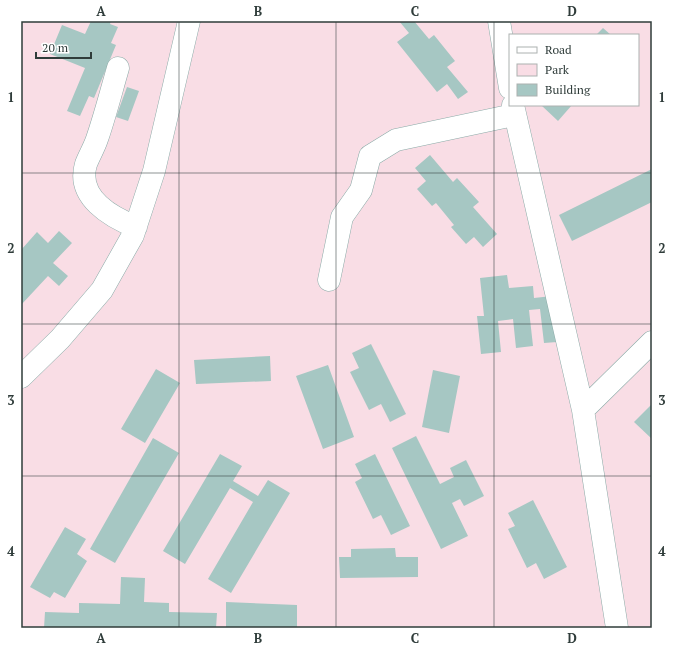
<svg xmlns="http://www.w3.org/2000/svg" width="673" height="649" font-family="'PT Serif',serif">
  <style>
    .green { fill: #f9dde5; fill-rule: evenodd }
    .building { fill: #a6c7c3 }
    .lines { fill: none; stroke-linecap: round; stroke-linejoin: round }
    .minor-casing { stroke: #8aaaa7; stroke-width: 23 }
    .minor { stroke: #fff; stroke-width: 22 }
    .grid { fill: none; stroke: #2f3c3a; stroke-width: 1; stroke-opacity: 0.55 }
    .neatline { fill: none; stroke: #2f3c3a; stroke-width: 1.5 }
    .grid-label { font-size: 13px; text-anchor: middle; font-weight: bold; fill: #2f3c3a }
  </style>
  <rect width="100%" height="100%" fill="#ebfffc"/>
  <!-- green -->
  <path class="green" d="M21,21H652V628H21ZM510,35H638V105H510Z"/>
  <!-- building -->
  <path class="building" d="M91,21H111L110,24L118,27L111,43L116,45L94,98L89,96L80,116L67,111L85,68L50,54L62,25L85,34Z
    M399,21H414L429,39L434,35L455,61L447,67L468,92L458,99L447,84L437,92L397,42L409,33Z
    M603,28L611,35H596Z
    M127,87L139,91L128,121L116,117Z
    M541,105H572L558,121Z
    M430,155L453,182L457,178L479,202L473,207L497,234L483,247L474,237L466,244L451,227L454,225L436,203L432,206L417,189L426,181L415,168Z
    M652,169V202L572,241L559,215Z
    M59,231L72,243L53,263L68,276L59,286L48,276L21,305V250L37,232L48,243Z
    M507,275L509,288L533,286L534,298L552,296L557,342L544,343L540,309L529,310L533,346L516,348L513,319L498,321L501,352L481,354L477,316H484L480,278Z
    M371,344L406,414L390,422L381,404L369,410L350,372L359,368L352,353Z
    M270,356L271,381L196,384L194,360Z
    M328,365L354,437L323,449L296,376Z
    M156,369L180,383L145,443L121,429Z
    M433,370L460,376L449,433L422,427Z
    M652,404V439L634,422Z
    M416,436L440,484L454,477L450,468L466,460L484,496L464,506L460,499L452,503L468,536L441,549L392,448Z
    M153,438L179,453L115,563L90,549Z
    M220,454L242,466L233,481L258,496L268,480L290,493L231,593L208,579L253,502L230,488L185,564L163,551Z
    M375,454L410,526L391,535L381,515L373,519L355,482L362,478L355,464Z
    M533,500L567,567L544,579L536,563L527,568L508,529L515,526L508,513Z
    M65,527L86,539L77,554L87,561L65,598L54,592L50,598L30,587Z
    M395,548L396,557H418V577L340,578L339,557H351V549Z
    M121,577L145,578L144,602L169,603V612L217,613L216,628H44L45,612L79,613V603L120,604Z
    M226,602L297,605V628H226Z"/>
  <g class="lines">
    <defs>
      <path id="minor" d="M499,21L510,88
        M118,68C111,92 105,116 97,139C94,148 89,156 86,164C76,197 111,217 136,227
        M513,105L583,410L617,628
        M329,280L342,217L361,190L370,156L396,140L514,115
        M21,377L60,339L102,290L133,235L154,171L189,21
        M583,410L652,342"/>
    </defs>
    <!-- minor casing -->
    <use href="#minor" class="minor-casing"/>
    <!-- minor -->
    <use href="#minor" class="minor"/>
  </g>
  <!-- grid -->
  <path class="grid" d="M179,21V628M336,21V628M494,21V628M21,173H652M21,324H652M21,476H652"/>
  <!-- border -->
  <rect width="673" height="649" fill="none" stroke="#ffffff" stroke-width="44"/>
  <!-- legend -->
  <rect x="509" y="34" width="130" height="72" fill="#ffffff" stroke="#acb1b0"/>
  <rect x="517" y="47" width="20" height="6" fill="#ffffff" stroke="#acb1b0"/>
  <text x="545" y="54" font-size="12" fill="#2f3c3a">Road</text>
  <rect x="517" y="64" width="20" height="12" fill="#f9dde5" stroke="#acb1b0"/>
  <text x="545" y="74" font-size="12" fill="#2f3c3a">Park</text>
  <rect x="517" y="84" width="20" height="12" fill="#a6c7c3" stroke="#acb1b0"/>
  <text x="545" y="94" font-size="12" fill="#2f3c3a">Building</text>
  <!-- scale -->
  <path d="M36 52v6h55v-6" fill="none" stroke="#2f3c3a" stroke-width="2"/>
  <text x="42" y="52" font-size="12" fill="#2f3c3a" stroke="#ffffff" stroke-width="3" paint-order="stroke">20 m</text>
  <rect x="22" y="22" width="629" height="605" class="neatline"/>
  <g class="grid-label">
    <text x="101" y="16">A</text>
    <text x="258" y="16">B</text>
    <text x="415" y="16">C</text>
    <text x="572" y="16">D</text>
    <text x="11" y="102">1</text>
    <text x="662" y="102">1</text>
    <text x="11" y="253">2</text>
    <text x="662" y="253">2</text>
    <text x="11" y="405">3</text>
    <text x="662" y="405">3</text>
    <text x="11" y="556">4</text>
    <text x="662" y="556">4</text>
    <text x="101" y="643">A</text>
    <text x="258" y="643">B</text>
    <text x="415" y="643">C</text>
    <text x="572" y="643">D</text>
  </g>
</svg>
